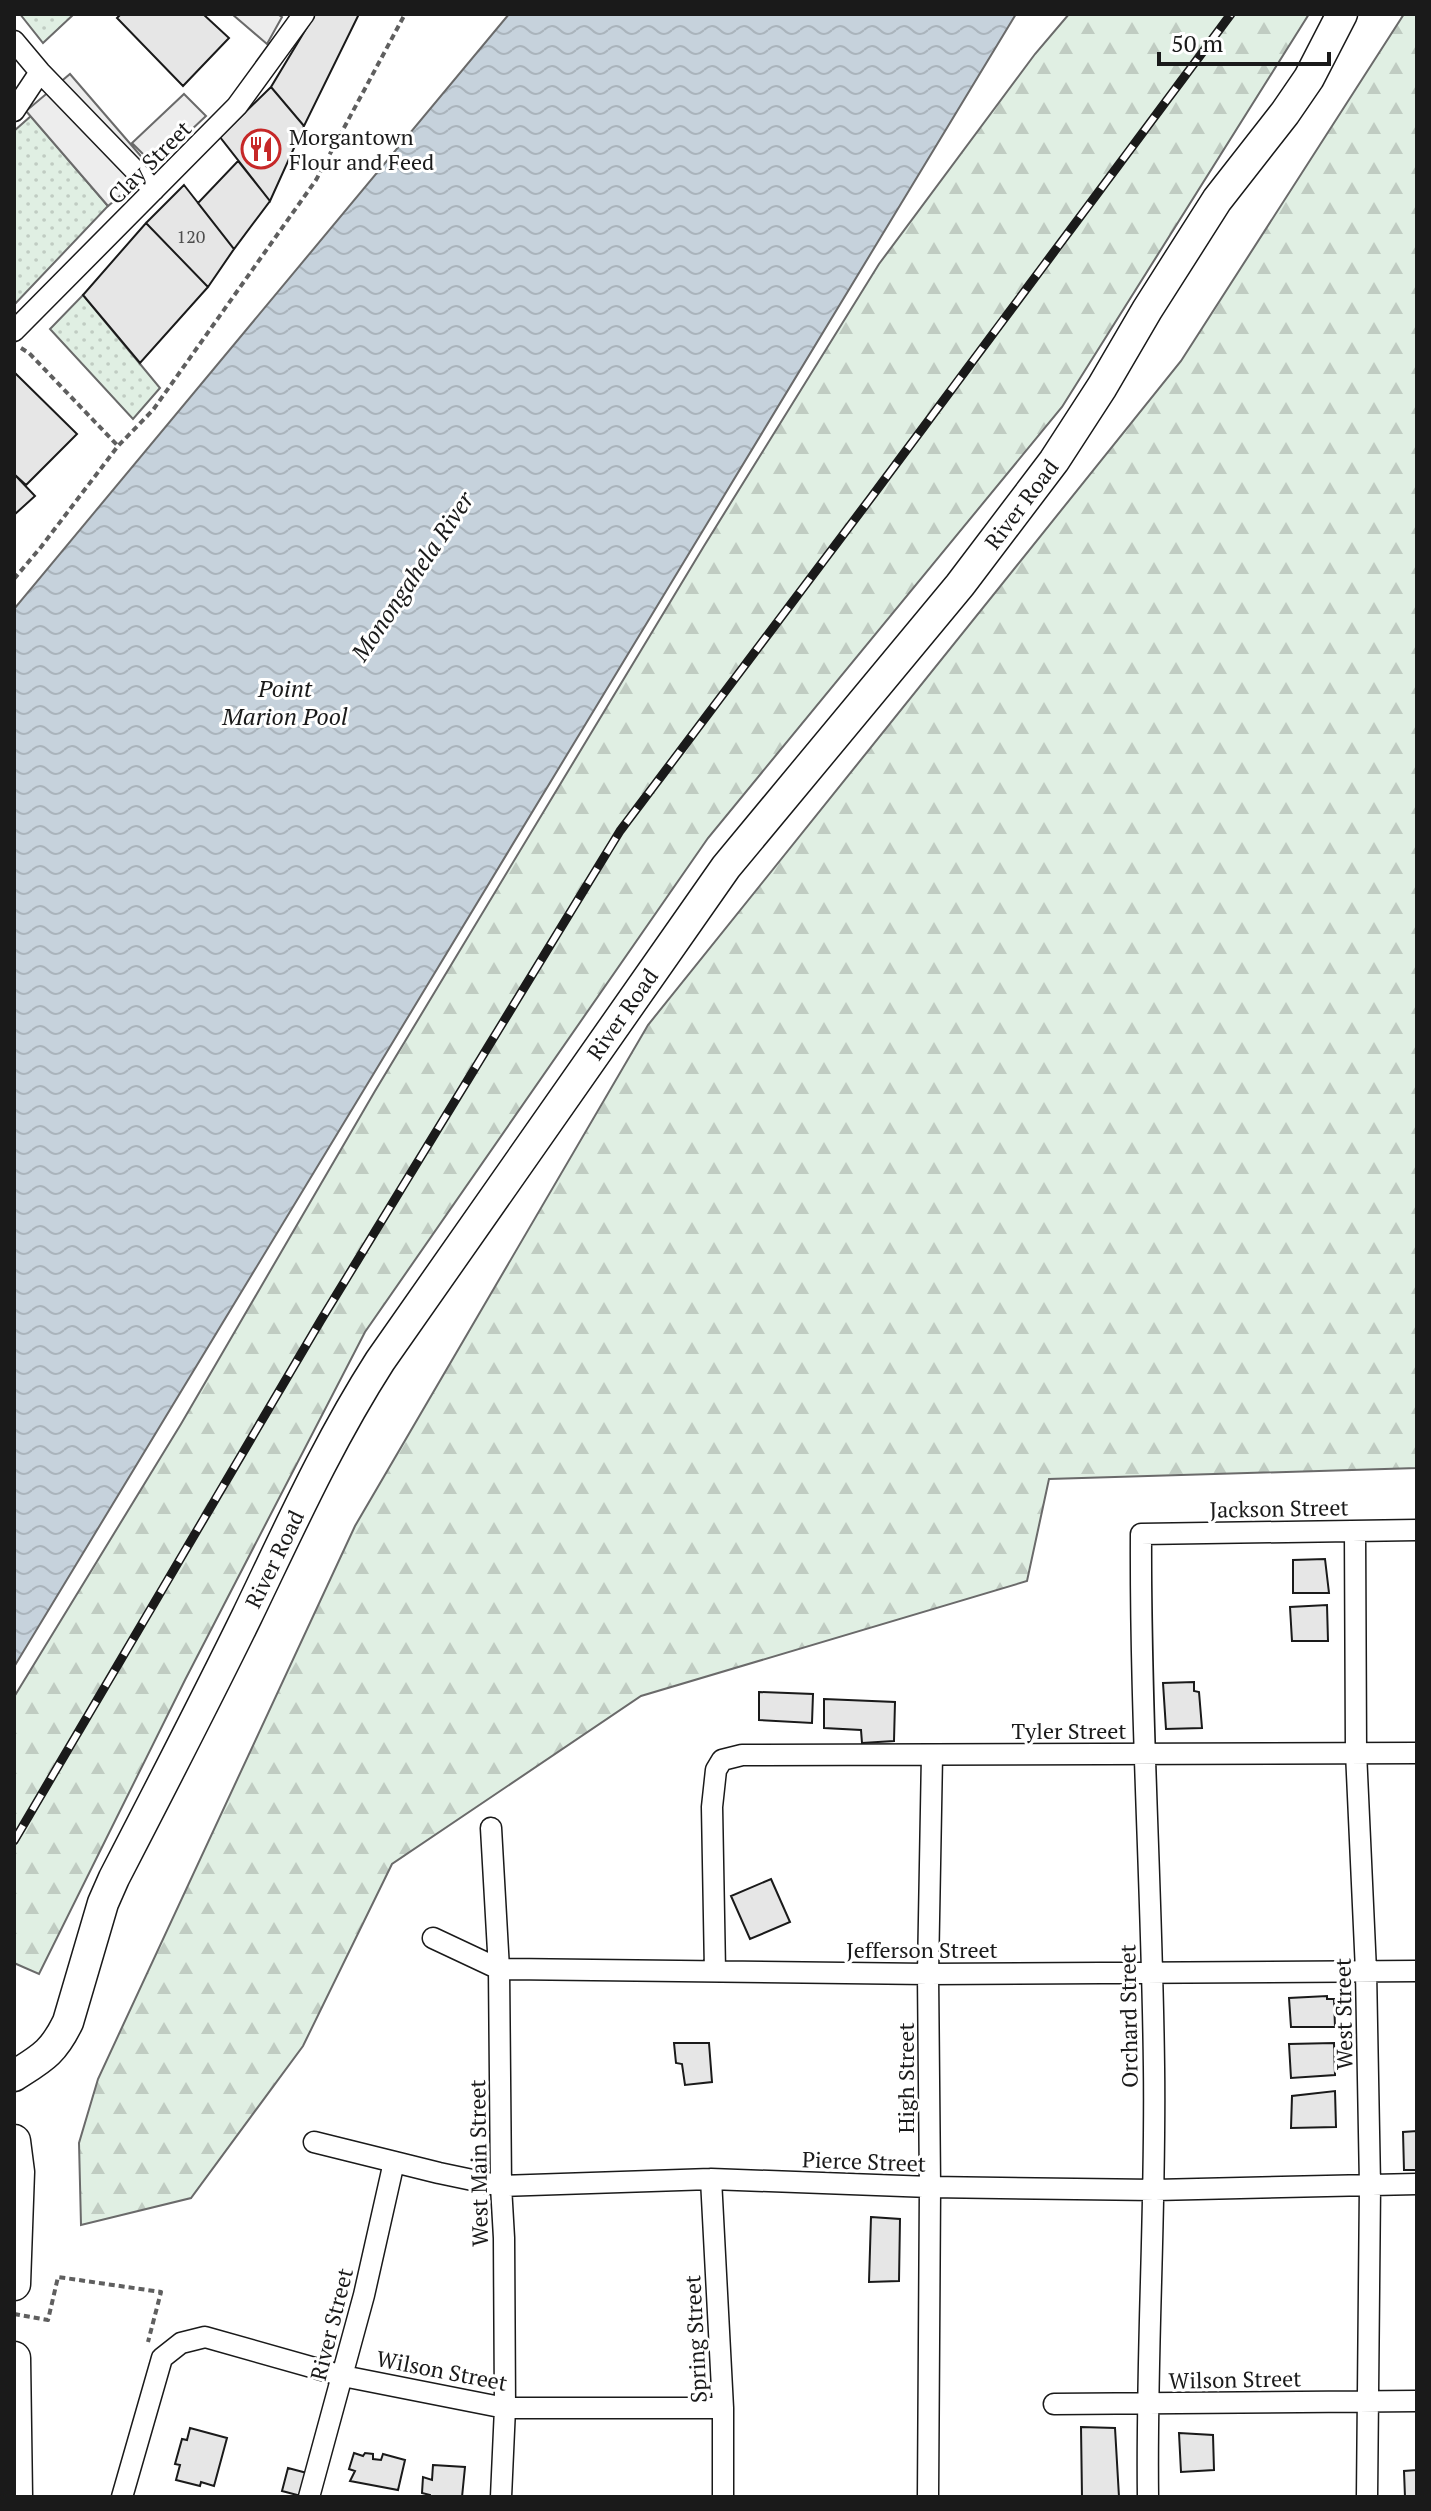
<svg xmlns="http://www.w3.org/2000/svg" width="1431" height="2511" font-family="'PT Serif',serif">
  <style>
    .green { fill: url(#green-dots); stroke: #6a6a6a; stroke-width: 2 }
    .forest { fill: url(#forest-firs); stroke: #6a6a6a; stroke-width: 2 }
    .parking { fill: #ededed; stroke: #6a6a6a; stroke-width: 2 }
    .water { fill: url(#water-waves); stroke: #6a6a6a; stroke-width: 2 }
    .building { fill: #e6e6e6; stroke: #1a1a1a; stroke-width: 2 }
    .lines { fill: none; stroke-linecap: round; stroke-linejoin: round }
    .street-casing { stroke: #1a1a1a; stroke-width: 23 }
    .secondary-casing { stroke: #1a1a1a; stroke-width: 33 }
    .primary-casing { stroke: #1a1a1a; stroke-width: 35 }
    .path { stroke: #5f5f5f; stroke-width: 4; stroke-dasharray: 6 4; stroke-linecap: butt }
    .street { stroke: #fff; stroke-width: 20 }
    .secondary { stroke: #fff; stroke-width: 30 }
    .primary { stroke: #fff; stroke-width: 32 }
    .rail-casing { stroke: #1a1a1a; stroke-width: 9 }
    .rail { stroke: #fff; stroke-width: 6; stroke-dasharray: 18; stroke-linecap: butt }
    .labels { text-anchor: middle; dominant-baseline: central; stroke-width: 6; stroke-linejoin: round; paint-order: stroke }
    .number-label { font-size: 18px; fill: #4d4d4d }
    .poi-label { font-size: 22px; fill: #1a1a1a; stroke: #fff; text-anchor: start }
    .street-label { font-size: 22px; fill: #1a1a1a; stroke: #fff }
    .water-label { font-size: 24px; font-style: italic; fill: #1a1a1a; stroke: #fff }
  </style>
  <defs>
    <pattern id="green-dots" width="8" height="8" patternUnits="userSpaceOnUse" patternTransform="scale(2)"><rect width="8" height="8" fill="#e0efe3"/><path d="M2 2h.1M6 6h.1" fill="none" stroke="#c0ccc2" stroke-width="1.8" stroke-linecap="round"/></pattern>
    <pattern id="forest-firs" width="22" height="20" patternUnits="userSpaceOnUse" patternTransform="scale(2)"><rect width="22" height="20" fill="#e0efe3"/><path d="M5 1l3.5 6h-7zM16 11l3.5 6h-7z" fill="#c0ccc2"/></pattern>
    <pattern id="water-waves" width="16" height="10" patternUnits="userSpaceOnUse" patternTransform="scale(2)"><rect width="16" height="10" fill="#c6d2dc"/><path d="M0 5q4-4 8 0t8 0" fill="none" stroke="#aab4bc"/></pattern>
  </defs>
  <rect width="100%" height="100%" fill="#fff"/>
  <!-- green -->
  <path class="green" d="M20,14H74L43,43Z
    M31,116L108,206L14,305V131Z
    M83,295L160,388L133,419L50,329Z"/>
  <!-- forest -->
  <path class="forest" d="M1069,14H1309L1062,407L708,838L365,1332L185,1680L39,1974L14,1963V1697L181,1424L375,1091L704,546L879,264L1035,54Z
    M1404,14H1417V1468L1049,1479L1027,1581L641,1696L392,1864L303,2046L191,2198L81,2225L79,2143L98,2079L355,1526L648,1025L1181,361Z"/>
  <!-- parking -->
  <path class="parking" d="M232,14H277L282,17L267,44Z
    M70,74L152,169L108,206L26,111Z
    M184,94L206,116L154,165L132,143Z"/>
  <!-- water -->
  <path class="water" d="M509,14H1016L14,1667V609Z"/>
  <!-- building -->
  <path class="building" d="M121,14H203L229,38L183,86L117,18Z
    M315,14H359L304,126L271,87Z
    M271,87L304,126L270,201L220,137Z
    M238,161L270,201L234,249L198,203Z
    M184,185L234,249L208,287L146,223Z
    M146,223L208,287L140,363L83,295Z
    M14,372L77,434L26,485L14,474Z
    M14,474L35,496L14,515Z
    M1325,1559L1329,1593H1293V1560Z
    M1327,1605L1328,1641H1292L1290,1607Z
    M1194,1682V1691L1199,1692L1202,1728L1166,1729L1163,1683Z
    M759,1692L813,1694L812,1723L759,1720Z
    M824,1699L895,1702L894,1741L862,1743L861,1730L824,1728Z
    M771,1879L790,1922L750,1939L731,1896Z
    M1327,1996V1999H1334L1335,2027H1291L1289,1998Z
    M674,2043H709L712,2082L685,2085L682,2064L676,2063Z
    M1334,2043L1335,2075L1291,2078L1289,2044Z
    M1335,2091L1336,2127L1291,2128L1292,2096Z
    M1417,2131V2170H1404L1403,2132Z
    M871,2217L900,2219L899,2281L869,2282Z
    M1081,2427L1115,2428L1119,2497H1082Z
    M190,2428L227,2438L214,2486L201,2482L200,2486L176,2480L180,2465L175,2464L182,2439L187,2440Z
    M1179,2433L1213,2435L1214,2470L1181,2472Z
    M354,2453L363,2456L365,2453L373,2454V2459L381,2460L383,2454L405,2460L398,2490L350,2481L355,2471L349,2469Z
    M433,2465L465,2467L462,2497H430V2495L422,2493L423,2477L432,2480Z
    M288,2468L307,2473L301,2496L282,2491Z
    M1417,2470V2497H1405L1404,2471Z"/>
  <g class="lines">
    <defs>
      <path id="street" d="M14,41L40,72L154,190
        M14,111L40,72
        M14,331L237,106L304,14
        M1355,1531L1356,1752L1366,1971L1370,2185L1367,2497
        M491,1828L499,1969L501,2186L504,2238L505,2408L501,2497
        M433,1938L499,1969L928,1974L1417,1971
        M715,1971L712,1807L716,1770L722,1760L742,1755L1417,1753
        M314,2142L439,2173L501,2186L711,2179L930,2187L1155,2190L1417,2184
        M711,2179L723,2408V2497
        M1054,2404L1417,2401
        M122,2497L162,2358L181,2343L205,2337L343,2376L505,2408H723
        M309,2497L364,2295L394,2162
        M928,2497L930,2187L928,1974L932,1755
        M1148,2497C1146,2354 1156,2210 1154,2067C1152,1889 1140,1712 1141,1534L1417,1530"/>
      <path id="secondary" d="M14,2076C42,2058 53,2053 68,2022L103,1903L114,1878C159,1791 204,1704 247,1616C289,1529 328,1442 380,1361L726,867L960,585L1054,461L1102,387L1147,310L1217,200L1285,113L1309,78L1342,14"/>
      <path id="primary" d="M14,2141L18,2172L14,2284
        M14,2358L16,2497"/>
    </defs>
    <!-- street casing -->
    <use href="#street" class="street-casing"/>
    <!-- secondary casing -->
    <use href="#secondary" class="secondary-casing"/>
    <!-- primary casing -->
    <use href="#primary" class="primary-casing"/>
    <!-- path -->
    <path class="path" d="M21,348L29,353L118,446
      M14,579L41,547L118,446L153,410L316,180L405,14
      M14,2314L48,2320L58,2277L161,2292L148,2342"/>
    <!-- street -->
    <use href="#street" class="street"/>
    <!-- secondary -->
    <use href="#secondary" class="secondary"/>
    <!-- primary -->
    <use href="#primary" class="primary"/>
    <defs>
      <path id="rail" d="M14,1841L321,1320L620,831L870,499L1231,14"/>
    </defs>
    <!-- rail casing -->
    <use href="#rail" class="rail-casing"/>
    <!-- rail -->
    <use href="#rail" class="rail"/>
  </g>
  <!-- icons -->
  <defs>
    <symbol id="restaurant-ring" viewBox="-11 -11 22 22"><circle r="9.5" fill="#fff" stroke="#c62828" stroke-width="1.5"/><path d="M-5-6h1v4h1v-4h1v4h1v-4h1v5L-1.5 .5V6h-2V.5L-5-1ZM5-6V6H3V1.5H1.5Q1.5-4 5-6Z" fill="#c62828"/></symbol>
  </defs>
  <g fill-rule="evenodd">
    <use href="#restaurant-ring" x="239" y="127" width="44" height="44"/>
  </g>
  <g class="labels">
    <!-- number labels -->
    <g class="number-label">
      <text x="191" y="236">120</text>
    </g>
    <!-- poi labels -->
    <g class="poi-label">
      <text x="289" y="136">Morgantown<tspan x="289" dy="25">Flour and Feed</tspan></text>
    </g>
    <!-- street labels -->
    <g class="street-label">
      <text transform="translate(149 162) rotate(-45)">Clay Street</text>
      <text transform="translate(1021 504) rotate(-53)">River Road</text>
      <text transform="translate(622 1014) rotate(-55)">River Road</text>
      <text transform="translate(1279 1508) rotate(-1)">Jackson Street</text>
      <text transform="translate(274 1559) rotate(-64)">River Road</text>
      <text x="1069" y="1730">Tyler Street</text>
      <text x="922" y="1949">Jefferson Street</text>
      <text transform="translate(1343 2014) rotate(-91)">West Street</text>
      <text transform="translate(1128 2016) rotate(-91)">Orchard Street</text>
      <text transform="translate(905 2078) rotate(-90)">High Street</text>
      <text transform="translate(864 2161) rotate(2)">Pierce Street</text>
      <text transform="translate(478 2163) rotate(-91)">West Main Street</text>
      <text transform="translate(331 2324) rotate(-76)">River Street</text>
      <text transform="translate(695 2339) rotate(-93)">Spring Street</text>
      <text transform="translate(442 2370) rotate(11)">Wilson Street</text>
      <text transform="translate(1235 2379) rotate(-1)">Wilson Street</text>
    </g>
    <!-- water labels -->
    <g class="water-label">
      <text transform="translate(412 576) rotate(-56)">Monongahela River</text>
      <text x="285" y="688">Point<tspan x="285" dy="28">Marion Pool</tspan></text>
    </g>
  </g>
  <!-- border -->
  <rect width="1431" height="2511" fill="none" stroke="#1a1a1a" stroke-width="32"/>
  <!-- scale -->
  <path d="M1159 52v12h170v-12" fill="none" stroke="#1a1a1a" stroke-width="4"/>
  <text x="1171" y="52" font-size="24" fill="#1a1a1a" stroke="#ffffff" stroke-width="6" paint-order="stroke">50 m</text>
</svg>
